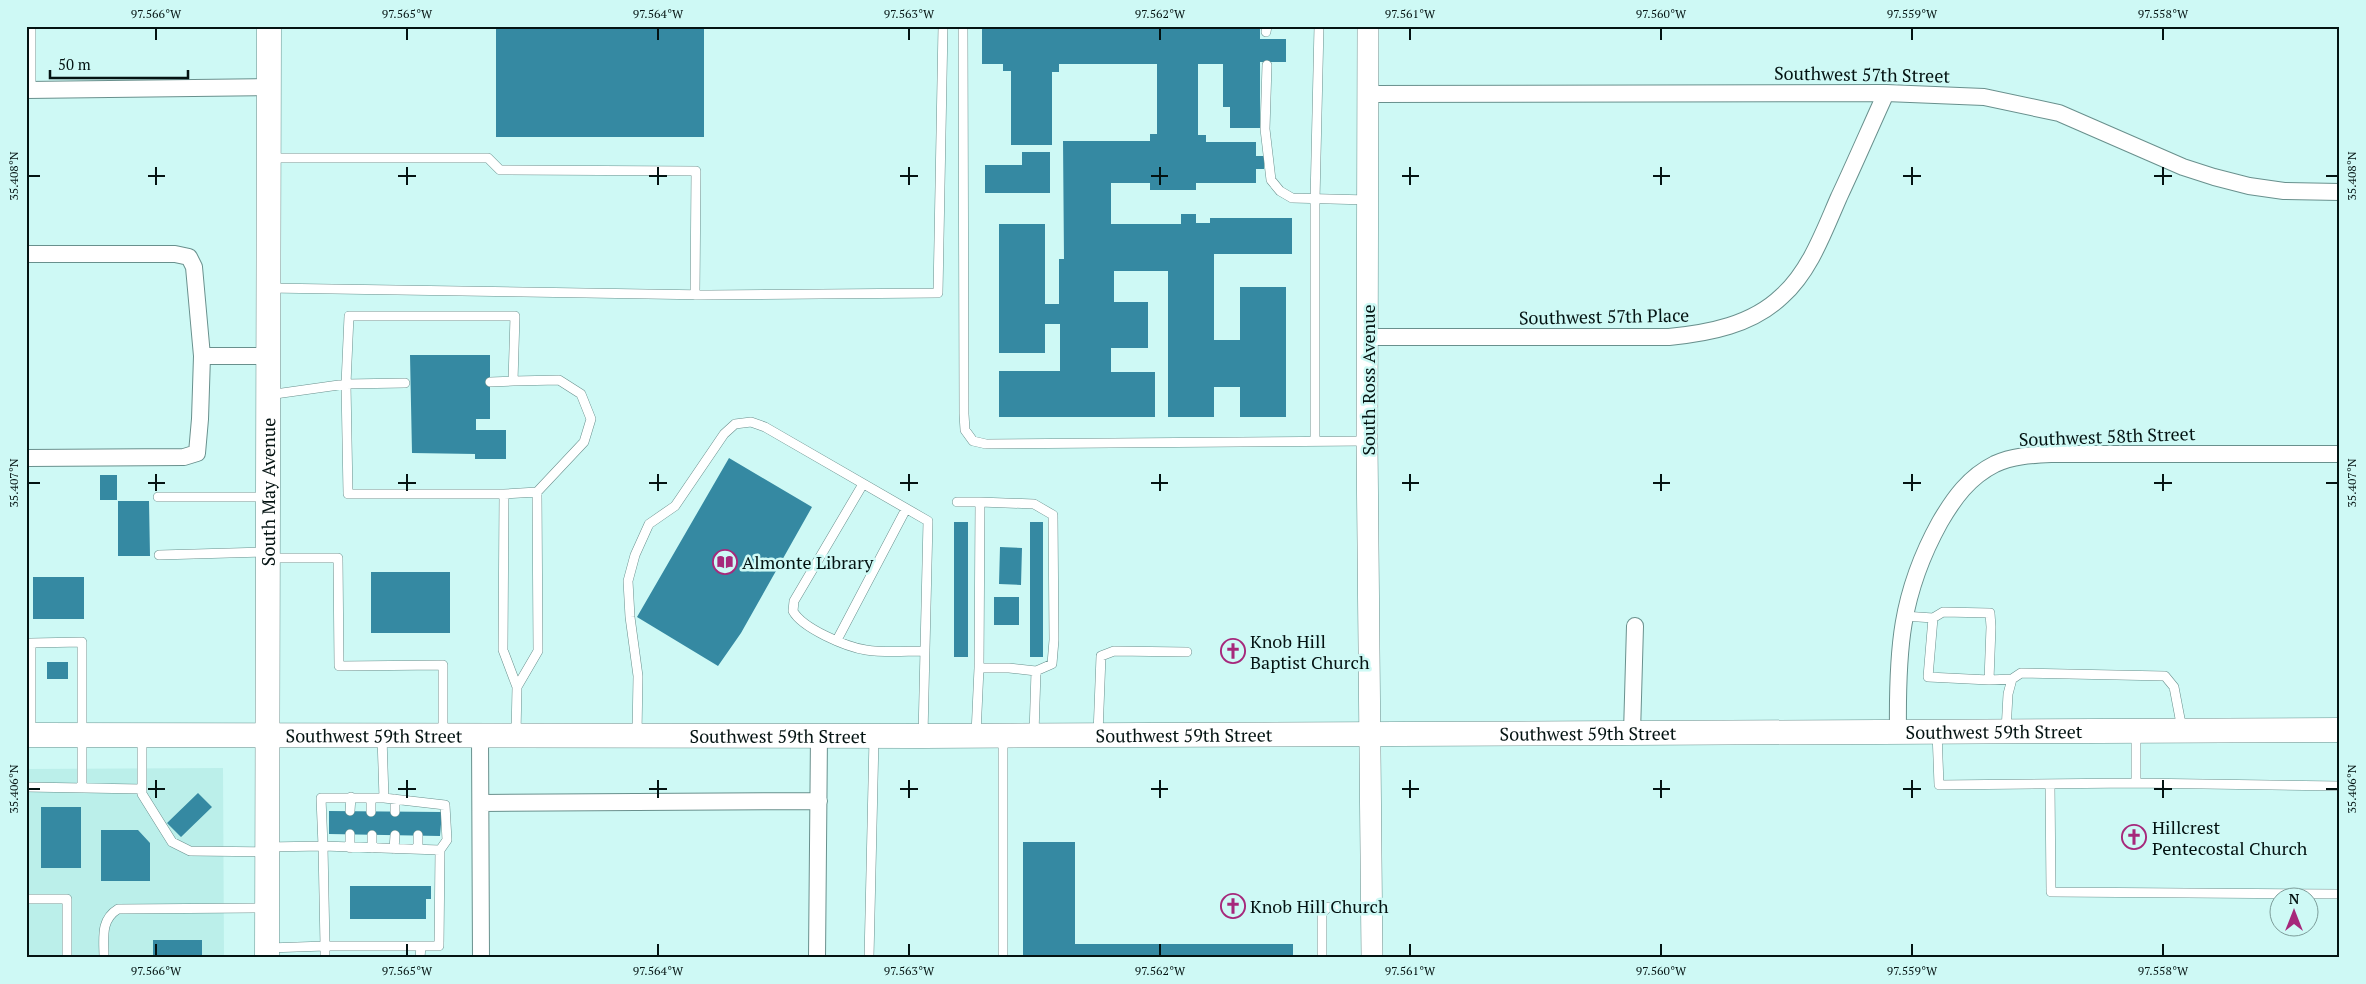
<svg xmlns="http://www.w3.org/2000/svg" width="2366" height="984" font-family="'PT Serif',serif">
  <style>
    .built { fill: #bbefea }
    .building { fill: #3589a2 }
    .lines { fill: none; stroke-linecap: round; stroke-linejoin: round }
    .service-casing { stroke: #69908d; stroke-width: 10 }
    .minor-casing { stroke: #69908d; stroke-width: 18 }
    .tertiary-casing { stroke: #69908d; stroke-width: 22 }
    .secondary-casing { stroke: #69908d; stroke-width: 25 }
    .service { stroke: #fff; stroke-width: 9 }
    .minor { stroke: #fff; stroke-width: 16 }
    .tertiary { stroke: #fff; stroke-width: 21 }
    .secondary { stroke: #fff; stroke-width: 24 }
    .ticks { fill: none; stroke: #041312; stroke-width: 2 }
    .labels { text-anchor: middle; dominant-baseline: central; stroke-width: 5; stroke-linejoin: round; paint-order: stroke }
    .street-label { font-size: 18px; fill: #041312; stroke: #cef9f5 }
    .poi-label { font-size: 18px; fill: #041312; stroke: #cef9f5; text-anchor: start }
    .neatline { fill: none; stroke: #041312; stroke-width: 2 }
    .ticks-label { font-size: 12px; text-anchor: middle; fill: #041312 }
  </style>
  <rect width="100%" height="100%" fill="#cef9f5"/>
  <!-- built -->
  <path class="built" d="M223,768L224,958H26V769Z"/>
  <!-- building -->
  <path class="building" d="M496,26H704V137H496Z
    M982,26H1260V39H1286V62H1260V128H1230V107H1223V64H1198V135H1206V142H1256V156H1264V169H1256V183H1196V190H1150V183H1111V224H1181V214H1196V223H1210V218H1292V254H1214V340H1240V287H1286V417H1240V387H1214V417H1168V271H1114V302H1148V348H1111V372H1155V417H999V371H1060V324H1045V353H999V224H1045V304H1059V259H1064L1063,141H1150V134H1157V64H1059V72H1052V145H1011V71H1003V64H982Z
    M1022,152H1050V193H985V165H1022Z
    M410,355H490V419H476V430H506V459H475V454L412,453Z
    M729,458L812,507L741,633L718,666L637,617Z
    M100,475H117V500H100Z
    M118,501H149L150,556H118Z
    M954,522H968V657H954Z
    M1030,522H1043V657H1030Z
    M1000,547L1022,548L1021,585L999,584Z
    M371,572H450V633H371Z
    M33,577H84V619H33Z
    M994,597H1019V625H994Z
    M47,662H68V679H47Z
    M198,793L212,807L181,837L167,823Z
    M41,807H81V868H41Z
    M329,811L442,812L440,836L329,834Z
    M101,830H138L150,843V881H101Z
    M1023,842H1075V944H1293V958H1023Z
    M350,886H431V899H426V919H350Z
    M153,940H202V958H153Z"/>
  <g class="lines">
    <defs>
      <path id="service" d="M31,26V90
        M963,26L964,414L965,430L973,441L986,444L1367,441
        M1266,32L1267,26
        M1267,65L1265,129L1271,180L1280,191L1292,198L1368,200
        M269,158H488L500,170L696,171L695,295
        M268,288L709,295L938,293L943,26
        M490,382L513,381
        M268,395L346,384L349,316H515L513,381L559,380L581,394L591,419L584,442L537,492L538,651L517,687L503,650L504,494H348L346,384L405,383
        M1315,441V200L1319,26
        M863,484L794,601L793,611C802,628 846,647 866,650C885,653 906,651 924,651
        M504,494L537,492
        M158,497H268
        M957,502H980L979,668L976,734
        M980,502L1034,504L1053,515L1054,640L1052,664L1036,671L1034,734
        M159,555L266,552
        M268,558H338L339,666L443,665V736
        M1904,616L1933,618L1928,677L1989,680L2012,679
        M1933,618L1943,612L1990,613L1991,627L1989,680
        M837,640L906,509
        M979,668H1009L1036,671
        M2006,731L2008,694L2012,679L2021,673L2165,676L2174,687L2182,729
        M1937,732L1939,785L2136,783V733
        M516,734L517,687
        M637,734L638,676L630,617L628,581L635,555L649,524L675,506L724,434L735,424L751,422L765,427L928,521L923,735
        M1098,734L1101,656L1114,651L1187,652
        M31,735V643L82,642V788
        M142,736V794L172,842L190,851L267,852
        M382,737L384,798H321L323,846L440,850L447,840L445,805L384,798
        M1003,737V958
        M2136,783L2340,786
        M2050,784L2051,892L2340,894
        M26,787L142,789
        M371,798V812
        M395,799V812
        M350,811L351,797
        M372,835V848
        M418,835V849
        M267,847L323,846L325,946L269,948
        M350,848V834
        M394,849L395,835
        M26,899H67V958
        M104,958C104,938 100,920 118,909L266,908
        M325,958V946H439L440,850
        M420,958L421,946
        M869,958L874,738
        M1322,958V913L1328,907H1371"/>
      <path id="minor" d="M26,90L269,87
        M1369,94L1886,93L1984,97L2059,113L2183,167L2214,177L2249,186L2284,191L2340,192
        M26,254H175L189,257L194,267L202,356H268
        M1368,337H1669C1709,333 1752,325 1782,296C1810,271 1824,231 1839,197C1855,163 1870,128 1886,93
        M26,458L184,457L197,453L200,419L202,356
        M1898,732C1897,651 1900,594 1940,522C1954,498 1969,477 1995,464C2012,456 2031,455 2051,454H2340
        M1632,733L1635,626
        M480,736L481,958
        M481,803L819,801
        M817,958L819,735"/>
      <path id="tertiary" d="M1368,26L1367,441L1372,958"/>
      <g id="secondary">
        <path id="s1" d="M26,735L923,736L2340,730"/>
        <path id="s2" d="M267,958L269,26"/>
      </g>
    </defs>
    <!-- service casing -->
    <use href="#service" class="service-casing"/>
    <!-- minor casing -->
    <use href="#minor" class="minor-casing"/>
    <!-- tertiary casing -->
    <use href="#tertiary" class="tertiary-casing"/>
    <!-- secondary casing -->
    <use href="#secondary" class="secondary-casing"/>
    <!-- service -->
    <use href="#service" class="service"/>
    <!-- minor -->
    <use href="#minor" class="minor"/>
    <!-- tertiary -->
    <use href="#tertiary" class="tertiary"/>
    <!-- secondary -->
    <use href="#secondary" class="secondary"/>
  </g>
  <!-- ticks -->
  <path class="ticks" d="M156,28V40M407,28V40M658,28V40M909,28V40M1160,28V40M1410,28V40M1661,28V40M1912,28V40M2163,28V40M156,167V185M407,167V185M658,167V185M909,167V185M1160,167V185M1410,167V185M1661,167V185M1912,167V185M2163,167V185M28,176H40M148,176H165M398,176H416M649,176H667M900,176H918M1151,176H1168M1402,176H1419M1653,176H1670M1903,176H1921M2154,176H2172M2326,176H2338M156,474V491M407,474V491M658,474V491M909,474V491M1160,474V491M1410,474V491M1661,474V491M1912,474V491M2163,474V491M28,483H40M148,483H165M398,483H416M649,483H667M900,483H918M1151,483H1168M1402,483H1419M1653,483H1670M1903,483H1921M2154,483H2172M2326,483H2338M156,780V798M407,780V798M658,780V798M909,780V798M1160,780V798M1410,780V798M1661,780V798M1912,780V798M2163,780V798M28,789H40M148,789H165M398,789H416M649,789H667M900,789H918M1151,789H1168M1402,789H1419M1653,789H1670M1903,789H1921M2154,789H2172M2326,789H2338M156,944V956M407,944V956M658,944V956M909,944V956M1160,944V956M1410,944V956M1661,944V956M1912,944V956M2163,944V956"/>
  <!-- icons -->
  <defs>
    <symbol id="library-ring" viewBox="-11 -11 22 22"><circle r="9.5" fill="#cef9f5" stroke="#a6287b" stroke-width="1.5"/><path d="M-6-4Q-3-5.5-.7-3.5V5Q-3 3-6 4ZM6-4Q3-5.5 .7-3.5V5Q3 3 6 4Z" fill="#a6287b"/></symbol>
    <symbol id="church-ring" viewBox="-11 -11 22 22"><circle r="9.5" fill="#cef9f5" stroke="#a6287b" stroke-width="1.5"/><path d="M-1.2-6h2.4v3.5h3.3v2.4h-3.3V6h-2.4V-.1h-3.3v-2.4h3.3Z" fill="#a6287b"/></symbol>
  </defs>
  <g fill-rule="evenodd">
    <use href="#library-ring" x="711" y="548" width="28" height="28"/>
    <use href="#church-ring" x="1219" y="637" width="28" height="28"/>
    <use href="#church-ring" x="2120" y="823" width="28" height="28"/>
    <use href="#church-ring" x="1219" y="892" width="28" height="28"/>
  </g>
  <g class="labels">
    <!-- street labels -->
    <g class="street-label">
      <text transform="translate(1862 74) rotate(1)">Southwest 57th Street</text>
      <text transform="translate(1604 316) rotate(-1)">Southwest 57th Place</text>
      <text transform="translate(1368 380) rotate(-90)">South Ross Avenue</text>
      <text transform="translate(2107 436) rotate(-2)">Southwest 58th Street</text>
      <text stroke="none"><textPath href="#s2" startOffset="466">South May Avenue</textPath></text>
      <text stroke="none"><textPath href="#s1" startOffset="1968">Southwest 59th Street</textPath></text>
      <text stroke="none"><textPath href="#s1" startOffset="1562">Southwest 59th Street</textPath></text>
      <text stroke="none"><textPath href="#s1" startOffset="1158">Southwest 59th Street</textPath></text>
      <text stroke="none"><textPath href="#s1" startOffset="752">Southwest 59th Street</textPath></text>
      <text stroke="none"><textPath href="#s1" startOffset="348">Southwest 59th Street</textPath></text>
    </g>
    <!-- poi labels -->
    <g class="poi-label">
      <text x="742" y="562">Almonte Library</text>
      <text x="1250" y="641">Knob Hill<tspan x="1250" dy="21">Baptist Church</tspan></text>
      <text x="2152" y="827">Hillcrest<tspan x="2152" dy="21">Pentecostal Church</tspan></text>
      <text x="1250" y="906">Knob Hill Church</text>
    </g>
  </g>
  <!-- border -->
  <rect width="2366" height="984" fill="none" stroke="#cef9f5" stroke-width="55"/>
  <!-- north arrow -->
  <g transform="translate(2294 912)"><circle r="24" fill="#cef9f5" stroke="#7d9d9a"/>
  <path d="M0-4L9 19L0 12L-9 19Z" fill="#a6287b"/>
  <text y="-8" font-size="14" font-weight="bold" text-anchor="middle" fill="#041312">N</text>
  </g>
  <!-- scale -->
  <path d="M50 70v8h138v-8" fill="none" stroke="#041312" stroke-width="2.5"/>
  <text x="58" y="70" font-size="15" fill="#041312" stroke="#cef9f5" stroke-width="4" paint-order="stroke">50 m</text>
  <rect x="28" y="28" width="2310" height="928" class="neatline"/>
  <g class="ticks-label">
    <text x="156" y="18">97.566°W</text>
    <text x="407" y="18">97.565°W</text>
    <text x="658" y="18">97.564°W</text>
    <text x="909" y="18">97.563°W</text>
    <text x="1160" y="18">97.562°W</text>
    <text x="1410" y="18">97.561°W</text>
    <text x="1661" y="18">97.560°W</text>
    <text x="1912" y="18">97.559°W</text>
    <text x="2163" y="18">97.558°W</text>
    <text transform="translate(14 176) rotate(-90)" y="4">35.408°N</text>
    <text transform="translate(2352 176) rotate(-90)" y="4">35.408°N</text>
    <text transform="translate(14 483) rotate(-90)" y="4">35.407°N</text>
    <text transform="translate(2352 483) rotate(-90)" y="4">35.407°N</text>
    <text transform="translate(14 789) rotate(-90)" y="4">35.406°N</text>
    <text transform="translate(2352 789) rotate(-90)" y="4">35.406°N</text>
    <text x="156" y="975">97.566°W</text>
    <text x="407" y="975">97.565°W</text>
    <text x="658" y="975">97.564°W</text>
    <text x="909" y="975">97.563°W</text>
    <text x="1160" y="975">97.562°W</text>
    <text x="1410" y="975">97.561°W</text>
    <text x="1661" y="975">97.560°W</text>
    <text x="1912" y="975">97.559°W</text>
    <text x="2163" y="975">97.558°W</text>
  </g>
</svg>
